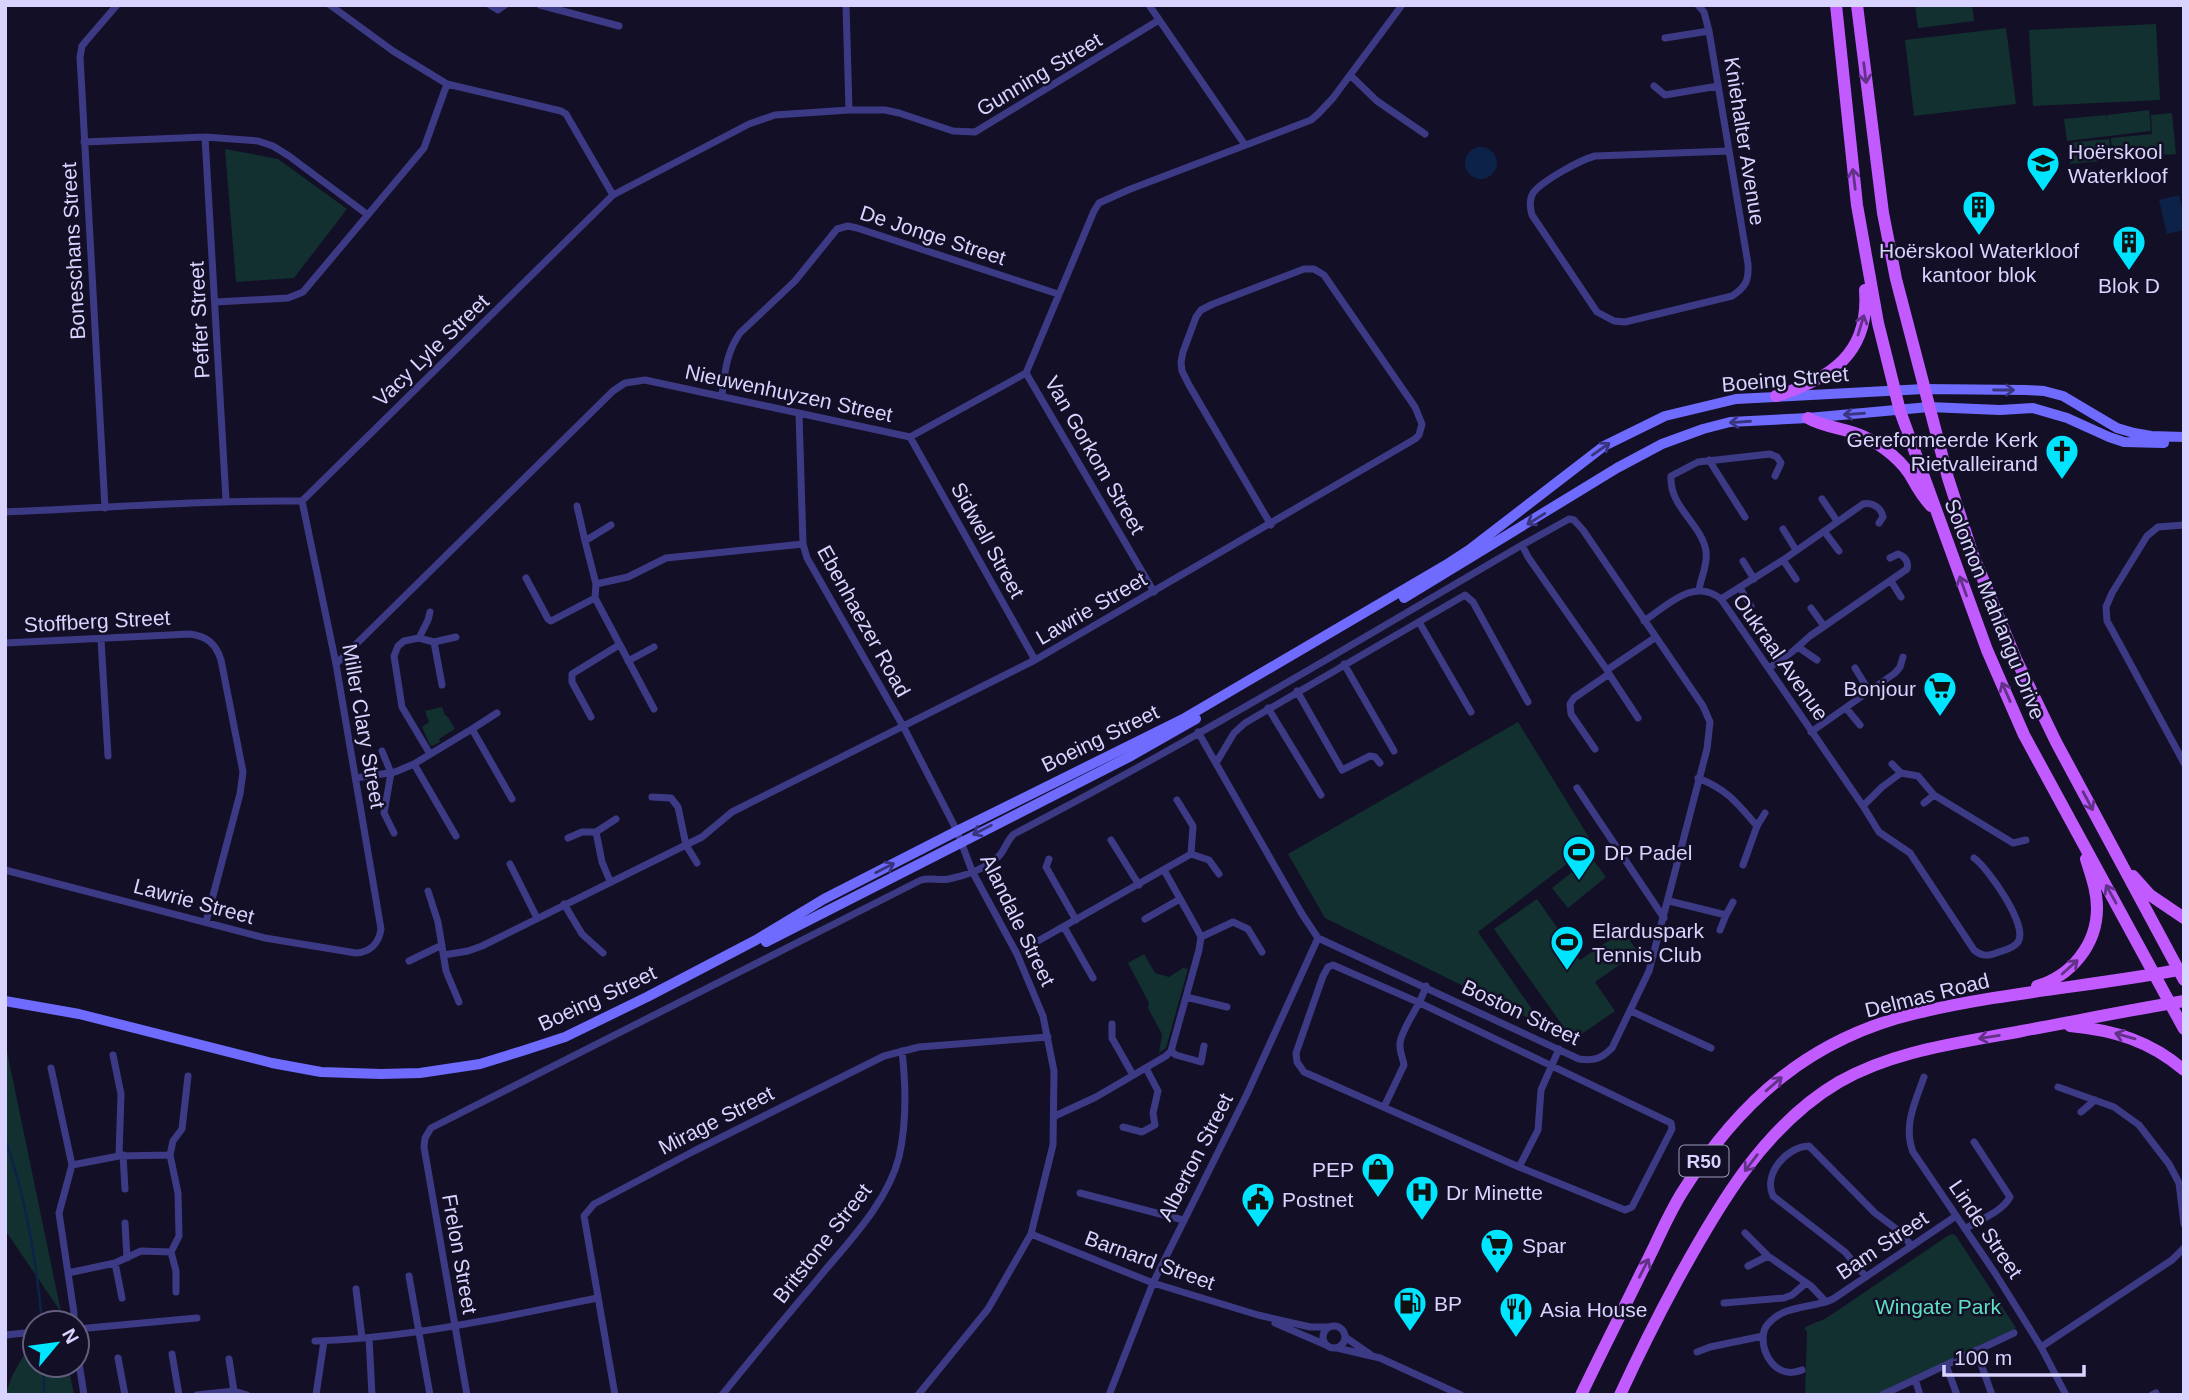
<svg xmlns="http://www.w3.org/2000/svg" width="2189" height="1400" font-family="Arial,sans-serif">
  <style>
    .green { fill: #12302f }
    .water { fill: #0c2248 }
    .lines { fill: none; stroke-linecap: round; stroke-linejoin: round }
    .stream { stroke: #0c2248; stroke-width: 2.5 }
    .street { stroke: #3d3a85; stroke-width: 7 }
    .secondary { stroke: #6f6bff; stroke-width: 10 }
    .primary { stroke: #c25bff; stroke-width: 12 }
    .oneway { stroke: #623188 }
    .oneway2 { stroke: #38347d }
    .labels { text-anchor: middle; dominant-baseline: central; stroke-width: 5; stroke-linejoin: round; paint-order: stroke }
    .shield { fill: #130f26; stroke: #9e99be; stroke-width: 2 }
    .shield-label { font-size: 19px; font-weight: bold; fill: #d9d4ff }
    .street-label { font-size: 21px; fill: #d9d4ff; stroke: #130f26 }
    .poi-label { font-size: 21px; fill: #d9d4ff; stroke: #130f26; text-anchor: start }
    .park-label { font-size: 21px; fill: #5fe0c0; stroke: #130f26 }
  </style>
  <rect width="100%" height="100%" fill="#130f26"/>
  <!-- green -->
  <path class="green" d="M1915,5H1972L1974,21L1918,28Z
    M2156,24L2160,100L2033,106L2029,30Z
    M2006,28L2016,104L1914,116L1905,40Z
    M2149,110L2151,131L2067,141L2064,119L2106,115L2107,120V115Z
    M2172,113L2176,154L2113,159L2111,138L2152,134L2151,115Z
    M2109,139L2112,160L2070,164L2068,143Z
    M225,149L278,159L347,209L294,278L236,282Z
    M442,707L445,715L448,717L455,729L439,739L440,742L432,746L430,745L422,727L429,722L425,711Z
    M1518,722L1593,844L1478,932L1543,1025L1325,918L1288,854Z
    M1591,857L1606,877L1568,908L1552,888Z
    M1537,899L1580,960L1623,931L1638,952L1595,982L1615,1011L1573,1040L1494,929Z
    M1144,954L1155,973L1169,977L1183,968L1188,969L1166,1048L1159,1053L1162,1034L1148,1008L1149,1003L1128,963Z
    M5,1042L61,1312L5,1230Z
    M1953,1234L1956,1236L2016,1328L1876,1395H1805L1807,1332L1804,1328C1812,1323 1820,1322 1828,1317L1949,1235Z
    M30,1344H35V1365H68L74,1395H5L12,1376Z"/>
  <!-- water -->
  <path class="water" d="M1465 163a16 16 0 1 1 32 0a16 16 0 1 1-32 0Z
    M2179,195L2184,217V230L2167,234L2159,200Z"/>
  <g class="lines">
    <!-- stream -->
    <path class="stream" d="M5,1139C26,1197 36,1259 42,1321
      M44,1395V1365"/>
    <!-- street -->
    <path class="street" d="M330,5L393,51L447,84L561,111L566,114L613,195
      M490,5L498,10L505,5
      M540,5L619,26
      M846,5L849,110
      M1149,5L1245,145
      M1698,5L1704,12L1709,31L1748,264C1749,280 1746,287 1732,296L1625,322L1614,321L1597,312L1532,215C1530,208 1529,200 1533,193C1542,181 1580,160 1595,156L1729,151
      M1665,38L1709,31
      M1350,75L1377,101L1425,134
      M1654,86L1665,95L1718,86
      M205,137L226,500
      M84,142L205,137L258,141L273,146L289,156L368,215
      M216,302L288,298L303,292L424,148L447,84
      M1026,373L1154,592
      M722,395C725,372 726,353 740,333L795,281L837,229L848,226L857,228L1058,294
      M799,413L803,544L807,558L903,726L957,831L972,871L1017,954L1043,1016L1054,1071L1053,1145L1031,1234L988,1309L918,1395
      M910,437L1035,660
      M1709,460L1745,517
      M1822,499L1837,521
      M577,506L585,541
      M105,508L80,57L82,46L86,41L117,5
      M5,512C104,508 203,500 302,501L613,195L749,124L775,115L849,110H885L899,113L953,131L975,132L1159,20
      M611,525L585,541L596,584L595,598L654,709
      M2184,525L2158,527L2147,536L2112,593L2106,607L2107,621L2111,628L2184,763
      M1783,529L1796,550
      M1824,531L1839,551
      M1522,545L1528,557L1607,670
      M1783,560L1796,579
      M1743,561L1754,579
      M526,578L548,619L551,621L595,598
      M1891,581L1901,597
      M596,584L628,577L666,558L803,544
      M1740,588L1751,606
      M1699,590C1701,577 1708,565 1706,551C1701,523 1669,507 1671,476L1698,462L1770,454L1777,457L1781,463L1775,476
      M1721,599L1783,560L1863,504C1872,502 1881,507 1883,517L1879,523
      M1811,608L1824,626
      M1644,621C1668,605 1694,577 1721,599L1863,806L1879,832L1910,853L1974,950C1982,957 1989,956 1999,952C2005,950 2014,948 2018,942C2029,926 1988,868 1974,858
      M1419,622L1471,712
      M419,638L428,620L430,612
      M1770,639L1784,658
      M101,640L108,756
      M434,642L456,637
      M5,643L190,634C207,636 216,644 221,660L243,772L240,794L206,922
      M1798,647L1817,660
      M628,661L654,647
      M336,664L613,391L625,383L645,380L910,437L1026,373L1094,211L1099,203L1128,190L1311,120L1318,114L1333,98L1402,5
      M1344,664L1394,751
      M1769,668L1792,652L1810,636L1907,569C1909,562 1905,556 1898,554L1890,558
      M1855,668L1869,691
      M1609,674L1638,718
      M1297,691L1342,770L1370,756L1375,757L1380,763
      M1268,708L1321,795
      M1846,708L1860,725
      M591,717L572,682V674L619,645
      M472,729L497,713
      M1811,732L1895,673L1900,667L1903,657
      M1595,749L1571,714L1570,704L1574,698L1609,674L1607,670L1656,637
      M382,751L391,773L384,813L394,833
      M430,754L402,707L394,656L398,646L404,641L419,638L434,642L442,685
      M1216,763L1234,733L1245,723L1465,595L1473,602L1528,702
      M414,764L456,836
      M1892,764L1901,773
      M356,778L395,772L414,764L472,729L512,799
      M1698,778C1728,790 1737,803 1757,826
      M1577,788L1664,918
      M652,797L671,798L678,807L686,845L697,863
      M1177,800L1193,826L1191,854
      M1924,803L1934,795
      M1863,806L1882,787L1901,773L1918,776L1934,795L2013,843L2026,840
      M568,838L582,832H596
      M1111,840L1139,885
      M1049,859L1046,867L1076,920
      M510,864L537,918
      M1743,865L1757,826L1765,813
      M5,870L265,938L356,953C370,952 379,943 381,929L336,664L302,501
      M610,881L602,862L596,832L616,819
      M428,891L438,922L446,971L459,1002
      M1669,901L1726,915L1733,902
      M564,904L582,934L603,953
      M1145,919L1180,899
      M1064,927L1093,978
      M1720,930L1726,915
      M1201,937L1233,922L1248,929L1262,952
      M1038,941L1191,854L1209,860L1219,874
      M444,955L468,951L482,946L702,837L732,812L1035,660L1415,439L1419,435L1422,424L1415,407L1324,275L1314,269H1304L1213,304L1201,310L1196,317L1183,352L1181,362L1182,371L1189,385L1271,525
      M409,961L442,945
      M1333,965L1420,1003L1671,1123L1672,1129L1632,1207L1625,1210L1519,1167L1304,1072L1297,1062L1296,1053L1323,976L1328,967Z
      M1186,997L1227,1007
      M1631,1011L1711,1048
      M1112,1024V1038L1133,1075
      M1171,1051L1176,1055L1201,1062L1204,1046
      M113,1055L121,1094L119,1156
      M51,1068L72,1165
      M1924,1077C1915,1102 1903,1126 1913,1152L1995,1273L2041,1347L2066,1395
      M2058,1087L2114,1107L2139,1125L2169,1164L2179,1183L2184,1224
      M1384,1107L1404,1065C1403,1058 1399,1051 1400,1043C1402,1027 1421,1005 1426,986
      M2081,1112L2095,1100
      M1055,1116L1096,1097L1166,1056L1171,1051L1199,950L1201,937L1197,929L1164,870
      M1123,1127L1142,1132L1155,1125L1153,1113L1158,1091L1146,1068
      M123,1155L125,1189
      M170,1155L119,1156L72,1165L59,1213L68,1273L115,1263L141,1251L171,1252
      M1519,1167L1538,1130L1541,1090L1559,1049
      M1080,1193L1183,1220
      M125,1223L127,1258
      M1965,1229C1980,1219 2001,1213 2010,1197L1974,1142
      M1745,1233L1768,1256L1811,1286L1826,1302
      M1031,1234L1153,1283L1258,1315L1310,1327H1329
      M115,1263L122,1298
      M1748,1266L1768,1256
      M68,1273L74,1313V1323
      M409,1276L430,1395
      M1866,1277L1845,1252L1773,1196C1763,1174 1786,1147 1809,1146L1875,1213L1903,1234L1911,1246
      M356,1289L362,1338
      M176,1292V1271L171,1252L179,1236L178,1193L170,1155L173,1141L182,1129L188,1076
      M1724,1303L1784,1298L1792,1295L1805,1284
      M1275,1323L1326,1345
      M1323 1337a11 11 0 1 1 22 0a11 11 0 1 1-22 0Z
      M77,1329L197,1318
      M5,1335L35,1332
      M1345,1337L1371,1355
      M369,1338L372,1395
      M315,1341C410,1338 504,1317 597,1298
      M2041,1347L2172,1260L2184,1248
      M1337,1348L1380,1358L1461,1395
      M77,1350L84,1395
      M1976,1350L1992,1395
      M1697,1352L1710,1347L1763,1336
      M172,1354L179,1395
      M118,1358L125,1395
      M229,1359L234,1391
      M1946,1365L1957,1395
      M1802,1370C1771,1383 1754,1339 1768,1324C1785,1304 1812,1309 1833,1299L1956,1216
      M1915,1379L1920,1395
      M197,1395L234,1391L247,1395
      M316,1395L324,1341
      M467,1395L424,1147L425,1138L431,1128L921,880C931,877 939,881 949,879C965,876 987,868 999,856C1005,850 1007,840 1014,834C1187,744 1354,643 1522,545L1569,519L1574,520L1583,530L1703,706L1710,722L1707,749L1649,971L1612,1048C1601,1059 1594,1061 1579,1059L1318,938L1302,914L1198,732
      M615,1395L584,1216L594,1204L694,1151L884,1056L919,1047L1048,1037
      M722,1395C753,1356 785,1318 817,1280C847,1243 887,1204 899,1157C907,1122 906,1086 902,1051
      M1109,1395L1153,1283L1247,1094L1318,938
      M1882,1395L2014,1333
      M2152,1395L2156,1393"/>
    <!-- secondary -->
    <path class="secondary" d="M1404,598L1617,468L1662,444L1703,429L1730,422L1808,418L1929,407L2000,410L2033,408L2067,418L2109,437L2124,442L2164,443
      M766,942L1131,756L1196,719
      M5,1001L79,1014L272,1063L321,1072L381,1074L420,1073L480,1064L522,1051L565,1037L647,997L756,940L824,899L957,831L1183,719L1449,563L1469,550L1604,446L1665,416L1736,399L1924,389L2026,390L2044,391L2063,396L2117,428L2134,433L2151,436L2184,437"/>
    <!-- primary -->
    <path class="primary" d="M1836,5L1857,205L1878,323L1900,411L1987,650L2024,735L2184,1029
      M1857,5L1883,213L1896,279L1948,478L1973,555L2016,659L2056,742L2184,980
      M1776,396C1830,379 1870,354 1865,290
      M1808,418C1825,428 1847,428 1865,437C1883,446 1903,461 1913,480C1919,491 1922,496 1931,506
      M2133,876L2150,895L2184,918
      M2037,986C2071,976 2097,945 2097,908C2097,891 2091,875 2086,859
      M2070,1026C2114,1030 2150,1041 2184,1070
      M1581,1395C1601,1353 1622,1312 1642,1271C1656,1245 1667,1216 1683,1191C1740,1100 1811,1038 1917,1013C2005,992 2095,986 2184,969
      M1620,1395C1638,1356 1657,1318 1677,1281C1718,1206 1764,1126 1839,1082C1895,1050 1960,1043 2022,1031C2076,1021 2130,1010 2184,1001"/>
  </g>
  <!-- one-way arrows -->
  <defs><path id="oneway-shaft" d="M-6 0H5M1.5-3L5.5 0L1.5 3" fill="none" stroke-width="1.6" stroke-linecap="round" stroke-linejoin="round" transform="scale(1.75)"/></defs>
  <g class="oneway">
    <use href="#oneway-shaft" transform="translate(1865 73) rotate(83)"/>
    <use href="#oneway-shaft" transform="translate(1854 179) rotate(-97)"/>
    <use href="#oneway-shaft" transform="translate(1861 325) rotate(-73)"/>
    <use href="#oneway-shaft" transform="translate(1963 586) rotate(-110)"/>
    <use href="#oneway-shaft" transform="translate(2006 692) rotate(-114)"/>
    <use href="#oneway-shaft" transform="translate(2088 801) rotate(62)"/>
    <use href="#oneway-shaft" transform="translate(2111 894) rotate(-119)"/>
    <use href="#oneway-shaft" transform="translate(2070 967) rotate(-42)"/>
    <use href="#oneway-shaft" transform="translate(2125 1036) rotate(-164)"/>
    <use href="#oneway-shaft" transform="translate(1989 1037) rotate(171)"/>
    <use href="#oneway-shaft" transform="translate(1774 1084) rotate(-41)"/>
    <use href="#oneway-shaft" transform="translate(1751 1163) rotate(127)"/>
    <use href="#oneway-shaft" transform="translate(1644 1268) rotate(-63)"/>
  </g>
  <g class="oneway2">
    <use href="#oneway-shaft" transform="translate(2004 390)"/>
    <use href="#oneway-shaft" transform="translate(1854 414) rotate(176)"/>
    <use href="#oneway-shaft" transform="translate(1740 422) rotate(176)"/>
    <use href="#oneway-shaft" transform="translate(1601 449) rotate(-35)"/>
    <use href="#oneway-shaft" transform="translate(1536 519) rotate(148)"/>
    <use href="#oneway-shaft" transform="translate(982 830) rotate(153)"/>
    <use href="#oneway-shaft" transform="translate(885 868) rotate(-27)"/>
  </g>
  <!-- icons -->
  <defs>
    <symbol id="school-pin" viewBox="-11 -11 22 30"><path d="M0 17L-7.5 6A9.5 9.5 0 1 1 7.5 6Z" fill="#00e5ff" stroke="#130f26"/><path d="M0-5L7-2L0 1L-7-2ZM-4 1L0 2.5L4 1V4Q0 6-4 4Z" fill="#111"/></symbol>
    <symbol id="building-pin" viewBox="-11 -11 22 30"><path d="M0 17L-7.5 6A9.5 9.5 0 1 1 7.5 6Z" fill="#00e5ff" stroke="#130f26"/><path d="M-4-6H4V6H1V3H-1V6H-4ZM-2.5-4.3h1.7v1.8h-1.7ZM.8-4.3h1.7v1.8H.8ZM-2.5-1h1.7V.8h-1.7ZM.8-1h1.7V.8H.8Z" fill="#111"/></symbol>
    <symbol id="church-pin" viewBox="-11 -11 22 30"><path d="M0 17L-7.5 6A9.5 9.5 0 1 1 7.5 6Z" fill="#00e5ff" stroke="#130f26"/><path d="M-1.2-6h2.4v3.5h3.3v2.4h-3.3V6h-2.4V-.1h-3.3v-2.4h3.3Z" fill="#111"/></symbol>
    <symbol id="supermarket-pin" viewBox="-11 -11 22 30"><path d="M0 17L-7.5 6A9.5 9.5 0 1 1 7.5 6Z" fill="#00e5ff" stroke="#130f26"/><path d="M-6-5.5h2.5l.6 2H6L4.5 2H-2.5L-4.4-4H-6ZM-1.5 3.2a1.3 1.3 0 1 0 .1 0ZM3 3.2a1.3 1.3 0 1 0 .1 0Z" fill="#111"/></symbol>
    <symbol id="stadium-pin" viewBox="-11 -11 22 30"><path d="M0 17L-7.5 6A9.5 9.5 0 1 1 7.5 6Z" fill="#00e5ff" stroke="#130f26"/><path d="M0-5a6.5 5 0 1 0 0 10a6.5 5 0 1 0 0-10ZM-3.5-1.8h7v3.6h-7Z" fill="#111"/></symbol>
    <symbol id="shop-pin" viewBox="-11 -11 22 30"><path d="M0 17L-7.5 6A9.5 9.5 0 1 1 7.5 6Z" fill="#00e5ff" stroke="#130f26"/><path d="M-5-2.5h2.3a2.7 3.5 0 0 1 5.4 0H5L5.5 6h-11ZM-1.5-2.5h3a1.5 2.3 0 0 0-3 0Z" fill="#111"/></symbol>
    <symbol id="hospital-pin" viewBox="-11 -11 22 30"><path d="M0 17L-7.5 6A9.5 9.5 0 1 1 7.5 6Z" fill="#00e5ff" stroke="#130f26"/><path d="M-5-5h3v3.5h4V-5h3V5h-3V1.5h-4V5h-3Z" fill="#111"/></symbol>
    <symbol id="civic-pin" viewBox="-11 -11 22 30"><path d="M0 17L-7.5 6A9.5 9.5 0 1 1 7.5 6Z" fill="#00e5ff" stroke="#130f26"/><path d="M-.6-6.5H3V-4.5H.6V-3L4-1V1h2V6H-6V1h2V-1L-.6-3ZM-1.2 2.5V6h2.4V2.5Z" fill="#111"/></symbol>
    <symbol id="fuel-pin" viewBox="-11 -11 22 30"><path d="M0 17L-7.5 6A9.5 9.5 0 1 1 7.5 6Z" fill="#00e5ff" stroke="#130f26"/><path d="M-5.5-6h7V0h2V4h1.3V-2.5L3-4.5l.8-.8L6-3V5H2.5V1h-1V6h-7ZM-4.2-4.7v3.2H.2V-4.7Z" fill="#111"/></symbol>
    <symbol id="restaurant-pin" viewBox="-11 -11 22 30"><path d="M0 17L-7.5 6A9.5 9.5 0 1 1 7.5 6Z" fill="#00e5ff" stroke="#130f26"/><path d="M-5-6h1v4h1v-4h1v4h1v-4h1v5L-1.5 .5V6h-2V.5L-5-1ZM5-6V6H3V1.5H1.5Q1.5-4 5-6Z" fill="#111"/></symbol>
  </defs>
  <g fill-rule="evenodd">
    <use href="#school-pin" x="2024" y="144" width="38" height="52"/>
    <use href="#building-pin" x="1960" y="188" width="38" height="52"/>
    <use href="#building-pin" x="2110" y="223" width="38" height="52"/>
    <use href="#church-pin" x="2043" y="432" width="38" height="52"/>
    <use href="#supermarket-pin" x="1921" y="669" width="38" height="52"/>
    <use href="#stadium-pin" x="1560" y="833" width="38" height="52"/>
    <use href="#stadium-pin" x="1548" y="923" width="38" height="52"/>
    <use href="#shop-pin" x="1359" y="1150" width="38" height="52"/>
    <use href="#hospital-pin" x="1403" y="1173" width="38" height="52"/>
    <use href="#civic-pin" x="1239" y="1180" width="38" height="52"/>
    <use href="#supermarket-pin" x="1478" y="1226" width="38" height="52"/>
    <use href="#fuel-pin" x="1391" y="1284" width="38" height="52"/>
    <use href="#restaurant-pin" x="1497" y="1290" width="38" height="52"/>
  </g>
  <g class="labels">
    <!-- shield labels -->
    <rect class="shield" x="1679.5" y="1145.5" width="49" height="31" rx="5"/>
    <g class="shield-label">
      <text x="1704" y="1161">R50</text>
    </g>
    <!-- street labels -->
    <g class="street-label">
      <text transform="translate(1039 74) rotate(-31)">Gunning Street</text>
      <text transform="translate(1745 141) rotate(81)">Kniehalter Avenue</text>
      <text transform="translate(933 235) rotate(18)">De Jonge Street</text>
      <text transform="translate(73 251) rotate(-93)">Boneschans Street</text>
      <text transform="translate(199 320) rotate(-93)">Peffer Street</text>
      <text transform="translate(431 350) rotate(-44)">Vacy Lyle Street</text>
      <text transform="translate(1785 379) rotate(-5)">Boeing Street</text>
      <text transform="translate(789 393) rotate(12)">Nieuwenhuyzen Street</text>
      <text transform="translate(1095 455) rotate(60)">Van Gorkom Street</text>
      <text transform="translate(988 540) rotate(61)">Sidwell Street</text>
      <text transform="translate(1091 608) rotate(-30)">Lawrie Street</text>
      <text transform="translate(1995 609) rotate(68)">Solomon Mahlangu Drive</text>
      <text transform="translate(97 621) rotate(-3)">Stoffberg Street</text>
      <text transform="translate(864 621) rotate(61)">Ebenhaezer Road</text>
      <text transform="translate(1781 657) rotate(55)">Oukraal Avenue</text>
      <text transform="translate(364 726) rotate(80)">Miller Clary Street</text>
      <text transform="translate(1100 738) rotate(-26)">Boeing Street</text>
      <text transform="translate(194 901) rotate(15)">Lawrie Street</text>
      <text transform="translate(1018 920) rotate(64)">Alandale Street</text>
      <text transform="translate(1927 995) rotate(-14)">Delmas Road</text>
      <text transform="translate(597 998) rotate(-25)">Boeing Street</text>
      <text transform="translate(1521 1012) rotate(25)">Boston Street</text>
      <text transform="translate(716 1120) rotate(-27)">Mirage Street</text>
      <text transform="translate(1195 1157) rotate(-63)">Alberton Street</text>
      <text transform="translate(1986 1229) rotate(56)">Linde Street</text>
      <text transform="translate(822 1243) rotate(-52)">Britstone Street</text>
      <text transform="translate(1882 1245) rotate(-34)">Bam Street</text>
      <text transform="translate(460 1254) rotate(80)">Frelon Street</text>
      <text transform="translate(1150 1260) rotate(20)">Barnard Street</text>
    </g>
    <!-- poi labels -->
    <g class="poi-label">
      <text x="2068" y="151">Hoërskool<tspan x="2068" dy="24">Waterkloof</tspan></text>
      <text x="1979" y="250" text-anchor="middle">Hoërskool Waterkloof<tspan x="1979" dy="24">kantoor blok</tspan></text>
      <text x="2129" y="285" text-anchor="middle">Blok D</text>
      <text x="2038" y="439" text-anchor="end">Gereformeerde Kerk<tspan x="2038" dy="24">Rietvalleirand</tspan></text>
      <text x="1916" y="688" text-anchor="end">Bonjour</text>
      <text x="1604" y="852">DP Padel</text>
      <text x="1592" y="930">Elarduspark<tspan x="1592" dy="24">Tennis Club</tspan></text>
      <text x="1354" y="1169" text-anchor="end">PEP</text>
      <text x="1446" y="1192">Dr Minette</text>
      <text x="1282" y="1199">Postnet</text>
      <text x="1522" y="1245">Spar</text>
      <text x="1434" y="1303">BP</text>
      <text x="1540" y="1309">Asia House</text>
    </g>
    <!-- park labels -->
    <g class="park-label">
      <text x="1938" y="1306">Wingate Park</text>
    </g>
  </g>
  <!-- border -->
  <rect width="2189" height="1400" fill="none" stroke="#d9d4ff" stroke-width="14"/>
  <!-- north arrow -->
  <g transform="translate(56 1344) rotate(61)"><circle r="33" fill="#130f26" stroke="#625e7d" stroke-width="2"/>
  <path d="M0-5L12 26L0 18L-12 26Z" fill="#00e5ff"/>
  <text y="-10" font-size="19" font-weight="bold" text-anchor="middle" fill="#d9d4ff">N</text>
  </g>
  <!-- scale -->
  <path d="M1944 1365v10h140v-10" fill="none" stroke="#d9d4ff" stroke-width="3.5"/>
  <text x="1954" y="1365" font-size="21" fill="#d9d4ff" stroke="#130f26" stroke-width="5" paint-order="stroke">100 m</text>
</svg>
